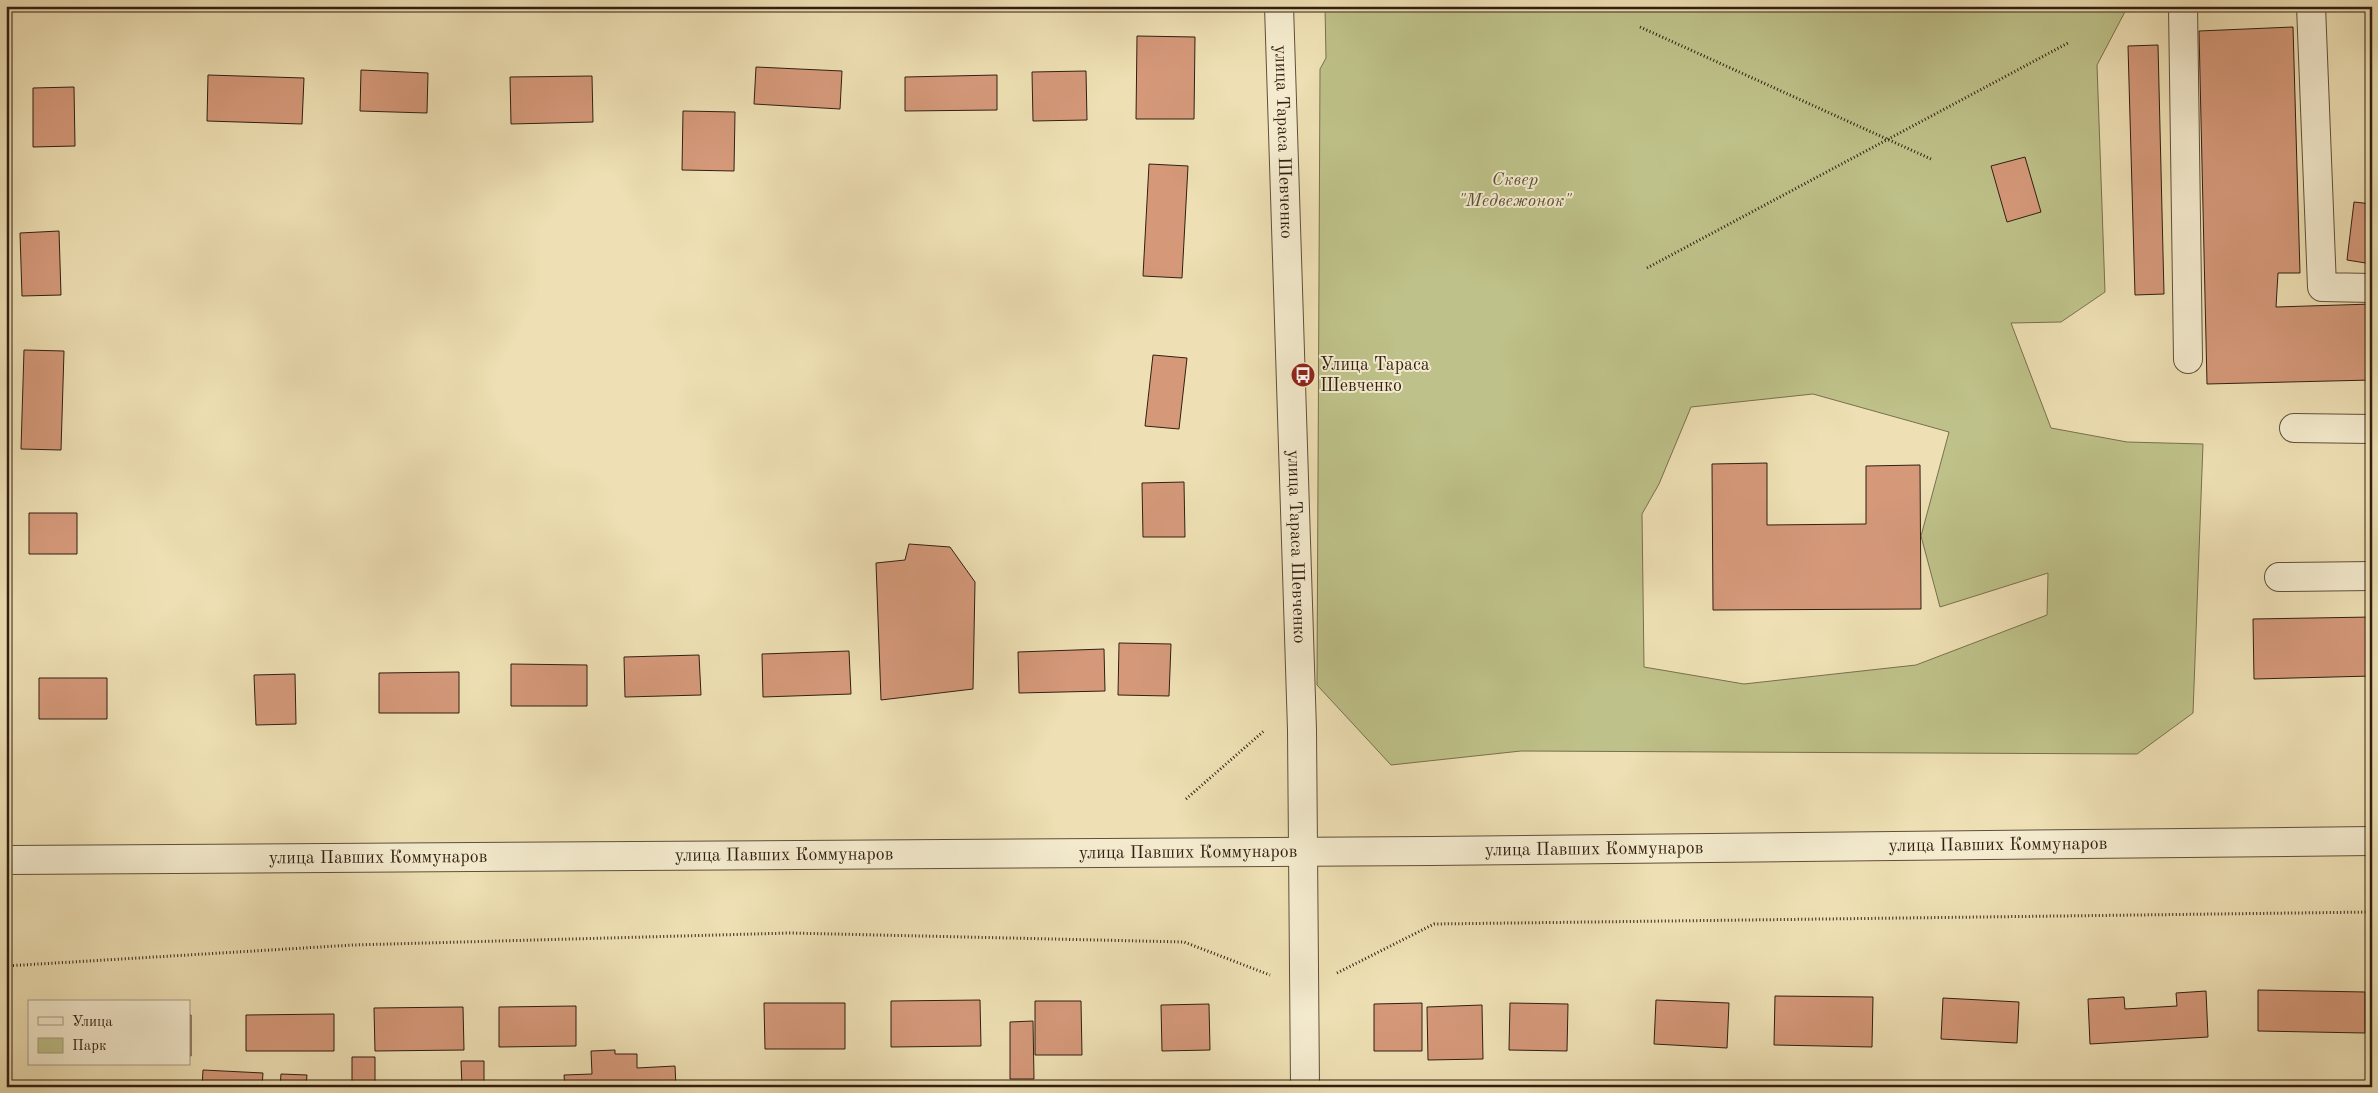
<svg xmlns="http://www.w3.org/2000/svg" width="2378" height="1093" font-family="'Old Standard TT',serif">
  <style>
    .green { fill: #bec189; stroke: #78704e; fill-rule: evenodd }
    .building { fill: #d5997a; stroke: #311f12 }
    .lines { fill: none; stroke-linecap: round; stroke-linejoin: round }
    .minor-casing { stroke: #604f3a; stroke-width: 30 }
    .path { stroke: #311f12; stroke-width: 3; stroke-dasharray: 1 2.5; stroke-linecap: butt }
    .minor { stroke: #f4ebce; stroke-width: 28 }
    .labels { text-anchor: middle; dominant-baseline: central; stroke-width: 4; stroke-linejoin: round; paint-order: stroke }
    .street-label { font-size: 18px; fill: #311f12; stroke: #f4ebce }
    .park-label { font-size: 18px; font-style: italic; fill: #5b5036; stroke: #f4ebce }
    .poi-label { font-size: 18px; fill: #311f12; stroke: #f4ebce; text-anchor: start }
  </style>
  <rect width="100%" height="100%" fill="#eee0b4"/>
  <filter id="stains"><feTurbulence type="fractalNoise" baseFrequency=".004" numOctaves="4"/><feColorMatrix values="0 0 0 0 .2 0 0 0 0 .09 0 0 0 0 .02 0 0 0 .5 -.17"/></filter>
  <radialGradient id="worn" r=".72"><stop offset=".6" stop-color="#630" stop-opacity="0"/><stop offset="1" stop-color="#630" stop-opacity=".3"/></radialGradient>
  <!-- green -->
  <path class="green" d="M1325,6H2128L2097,65L2105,292L2061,322L2011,323L2051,428L2127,442L2203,444L2193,713L2137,754L1521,751L1391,765L1317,685L1320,69L1326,58ZM1813,394L1949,432L1921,536L1940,607L2048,573L2047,615L1916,665L1744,684L1644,667L1642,514L1659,484L1691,407Z"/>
  <!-- building -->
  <path class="building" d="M2293,27L2300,273H2278L2276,307L2372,304V380L2207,384L2199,31Z
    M1137,36L1195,37L1194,119H1136Z
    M2158,45L2164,294L2135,295L2128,46Z
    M756,67L842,71L840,109L754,104Z
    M361,70L428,73L427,113L360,111Z
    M1086,71L1087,120L1033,121L1032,72Z
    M208,75L304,78L302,124L207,121Z
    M997,75V110L905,111V77Z
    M592,76L593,122L511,124L510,77Z
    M74,87L75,146L33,147V88Z
    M683,111L735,112L734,171L682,170Z
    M2025,157L2041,212L2007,222L1991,166Z
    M1149,164L1188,166L1182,278L1143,276Z
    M2354,202L2372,204V264L2347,260Z
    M59,231L61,295L22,296L20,233Z
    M24,350L64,351L61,450L21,449Z
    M1153,355L1187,358L1179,429L1145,426Z
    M1767,463V525L1866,524V466L1920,465L1921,609L1713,610L1712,464Z
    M1184,482L1185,537H1143L1142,483Z
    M29,513H77V554H29Z
    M909,544L950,547L975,582L973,689L881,700L876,563L905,560Z
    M2372,617V676L2254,679L2253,619Z
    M1119,643L1171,644L1169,696L1118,695Z
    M1104,649L1105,691L1019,693L1018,652Z
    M849,651L851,694L763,697L762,654Z
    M699,655L701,695L625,697L624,657Z
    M511,664L587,665V706H511Z
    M459,672V713H379V673Z
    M295,674L296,724L256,725L254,675Z
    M39,678H107V719H39Z
    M2258,990L2365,992V1033L2258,1031Z
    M2206,991L2208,1037L2090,1044L2088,999L2124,997L2125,1009L2177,1006L2176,993Z
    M1775,996L1873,997L1872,1047L1774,1045Z
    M1943,998L2019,1002L2017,1043L1941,1039Z
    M980,1000L981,1046L891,1047V1001Z
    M1656,1000L1729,1003L1727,1048L1654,1044Z
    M1035,1001H1081L1082,1055H1035Z
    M764,1003H845V1049H765Z
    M1422,1003V1051H1374V1004Z
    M1510,1003L1568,1004L1567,1051L1509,1050Z
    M1209,1004L1210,1050L1162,1051L1161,1005Z
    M1482,1005L1483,1059L1428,1060L1427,1007Z
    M576,1006V1046L499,1047V1007Z
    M463,1007L464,1050L375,1051L374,1008Z
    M334,1014V1051H246V1015Z
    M189,1015H191V1056H189Z
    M1033,1021L1034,1079H1010V1022Z
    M615,1050V1054H637V1068L675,1066L676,1087H565L564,1075L592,1074L591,1051Z
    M352,1057H375V1087H352Z
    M461,1061H484V1087H462Z
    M203,1070L263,1073L262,1087H202Z
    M281,1074L307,1075L306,1087H280Z"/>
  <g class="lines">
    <defs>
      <g id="minor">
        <path id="s1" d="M1279,6L1302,730L1305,1087"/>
        <path d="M2183,6L2188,359"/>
        <path d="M2311,6L2322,287L2372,288"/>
        <path d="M2294,428L2372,429"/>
        <path d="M2279,577L2372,576"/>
        <path id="s2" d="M6,860L1431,851L2372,841"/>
      </g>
    </defs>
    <!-- minor casing -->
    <use href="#minor" class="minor-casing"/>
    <!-- path -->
    <path class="path" d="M1640,27L1931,159
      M1647,268L2068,43
      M1186,799L1265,730
      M6,966L353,945L790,933L1184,942L1270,975
      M1337,973L1434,924L2372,912"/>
    <!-- minor -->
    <use href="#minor" class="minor"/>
  </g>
  <!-- icons -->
  <defs>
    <symbol id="bus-disc" viewBox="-11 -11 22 22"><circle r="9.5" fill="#8f2418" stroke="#f4ebce"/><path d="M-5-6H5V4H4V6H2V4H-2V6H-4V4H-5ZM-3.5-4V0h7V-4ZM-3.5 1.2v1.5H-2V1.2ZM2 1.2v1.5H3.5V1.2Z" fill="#fff"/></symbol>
  </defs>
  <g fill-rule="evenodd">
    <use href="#bus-disc" x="1289" y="361" width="28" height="28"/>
  </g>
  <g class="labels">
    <!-- street labels -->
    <g class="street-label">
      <text stroke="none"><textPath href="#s1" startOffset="136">улица Тараса Шевченко</textPath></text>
      <text stroke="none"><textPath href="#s1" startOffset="541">улица Тараса Шевченко</textPath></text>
      <text stroke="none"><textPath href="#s2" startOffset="1992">улица Павших Коммунаров</textPath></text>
      <text stroke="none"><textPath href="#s2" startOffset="1588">улица Павших Коммунаров</textPath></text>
      <text stroke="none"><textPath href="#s2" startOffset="1182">улица Павших Коммунаров</textPath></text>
      <text stroke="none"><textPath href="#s2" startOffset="778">улица Павших Коммунаров</textPath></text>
      <text stroke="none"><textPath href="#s2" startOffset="372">улица Павших Коммунаров</textPath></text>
    </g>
    <!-- park labels -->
    <g class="park-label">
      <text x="1515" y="180">Сквер<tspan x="1515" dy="21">"Медвежонок"</tspan></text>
    </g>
    <!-- poi labels -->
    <g class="poi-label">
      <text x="1320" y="365">Улица Тараса<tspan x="1320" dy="21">Шевченко</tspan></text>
    </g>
  </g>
  <!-- margin -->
  <rect width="2378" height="1093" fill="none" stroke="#eee0b4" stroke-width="25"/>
  <rect x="8" y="8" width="2363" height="1078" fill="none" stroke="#311f12" stroke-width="2.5"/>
  <rect x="12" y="12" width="2353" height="1068" fill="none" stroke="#311f12"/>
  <!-- legend -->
  <rect x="28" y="1000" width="162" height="65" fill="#f4ebce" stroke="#a69983"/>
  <rect x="38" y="1017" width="25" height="8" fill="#f4ebce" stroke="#a69983"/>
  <text x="72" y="1026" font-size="15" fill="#311f12">Улица</text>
  <rect x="38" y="1038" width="25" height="15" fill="#bec189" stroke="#a69983"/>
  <text x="72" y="1050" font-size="15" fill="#311f12">Парк</text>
  <rect width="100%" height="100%" filter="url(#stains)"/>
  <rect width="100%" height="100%" fill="url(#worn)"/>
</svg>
